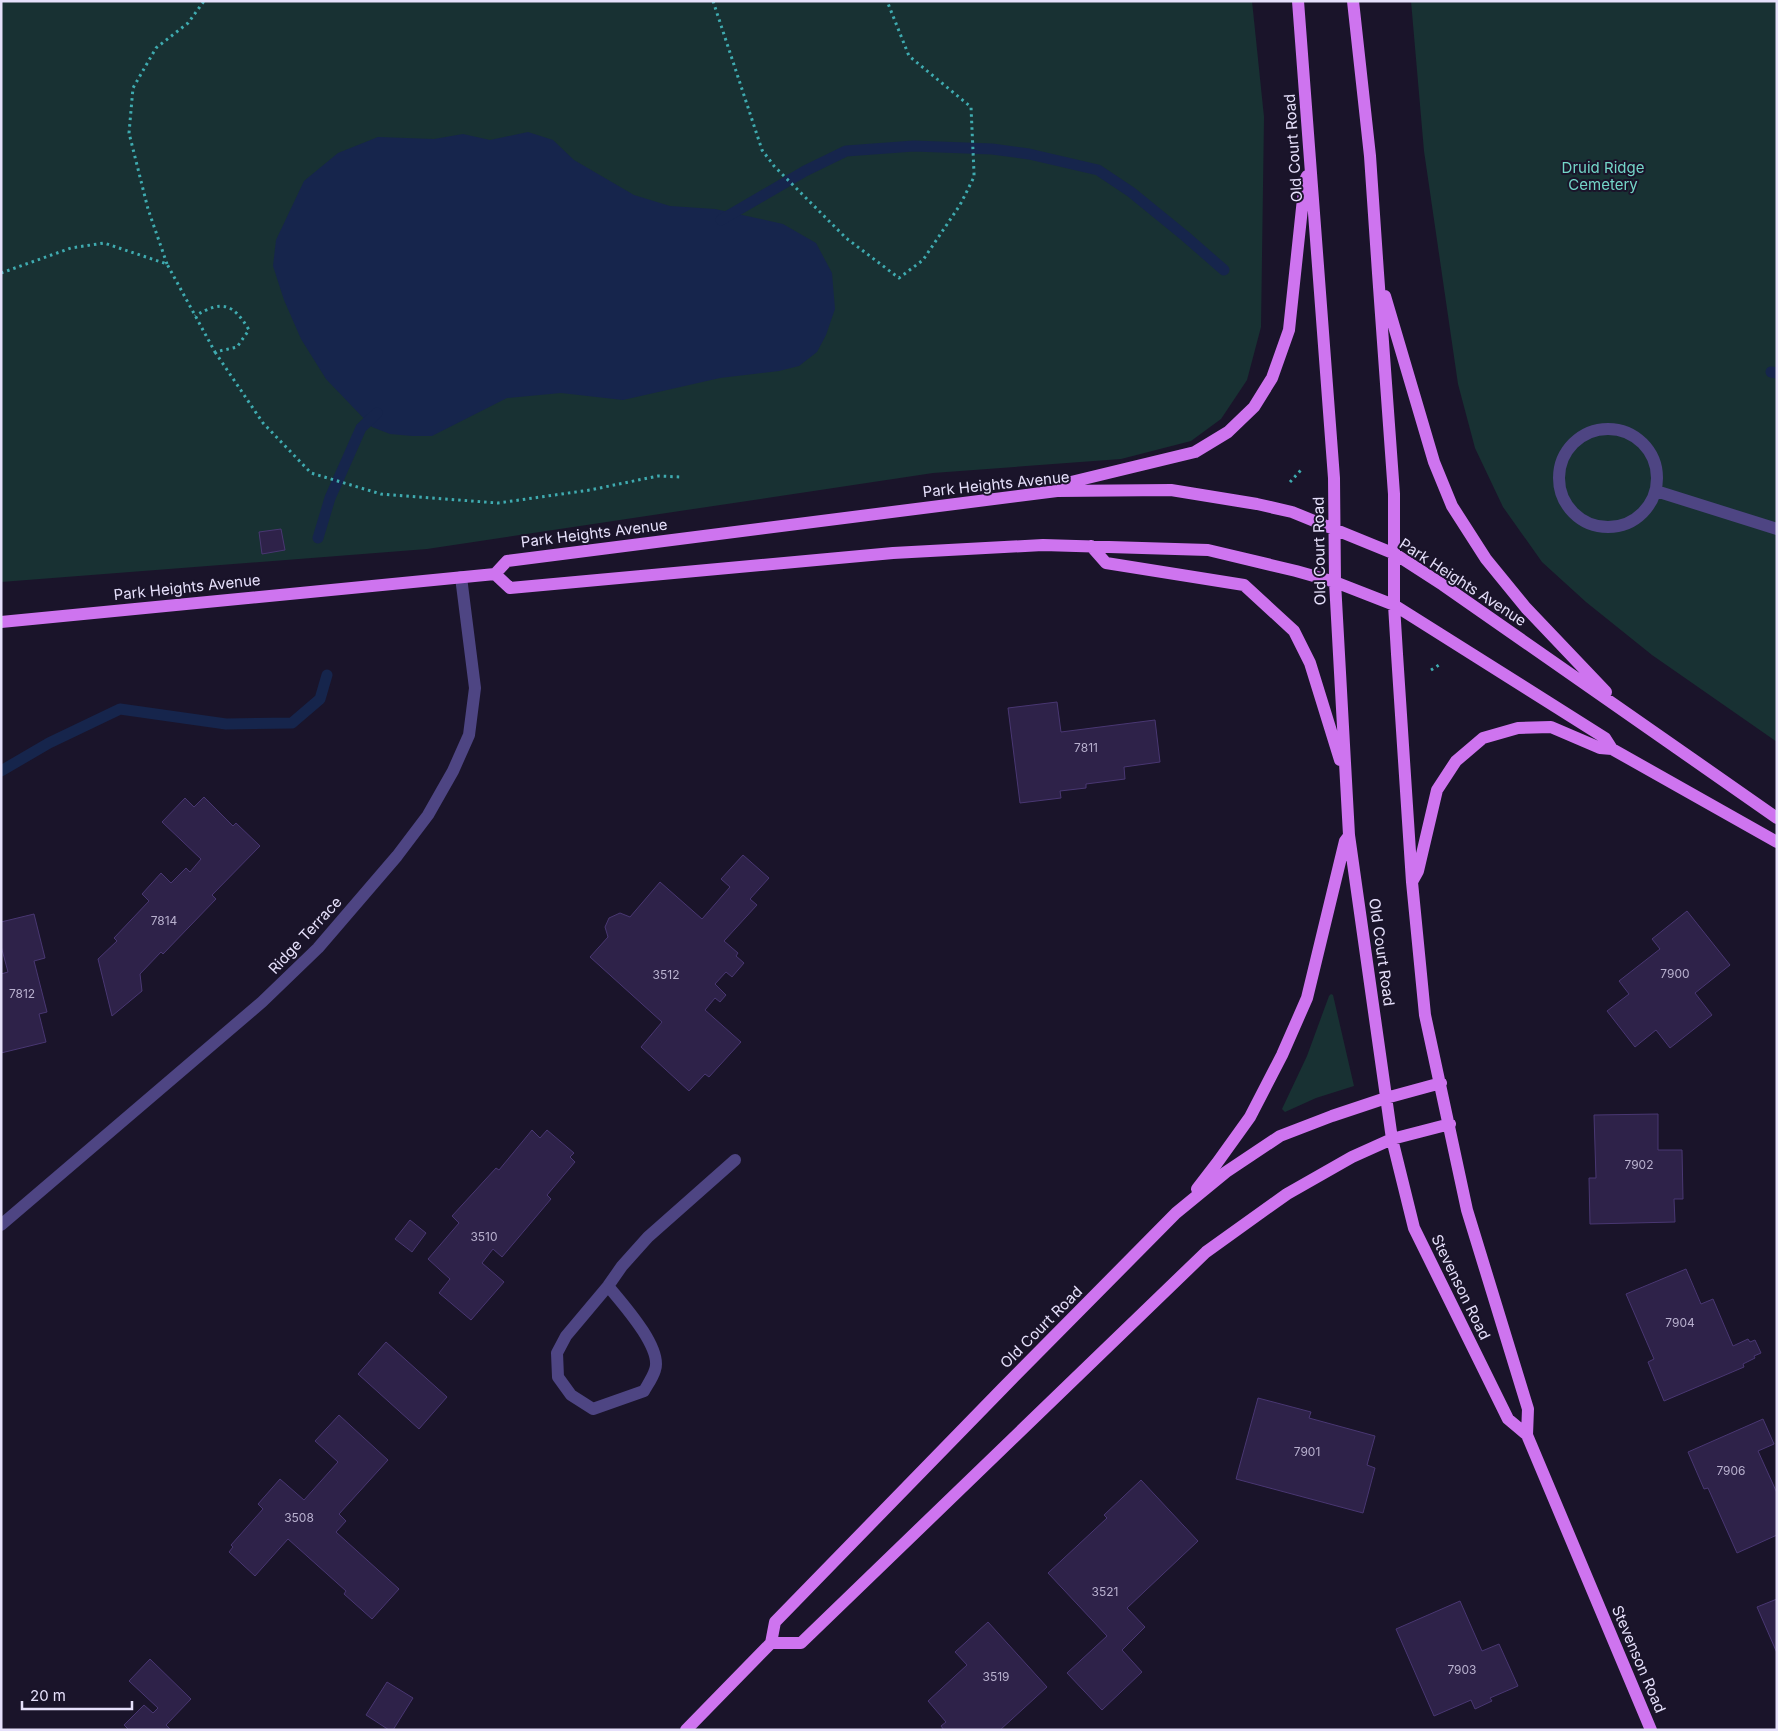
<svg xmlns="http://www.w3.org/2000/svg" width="1778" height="1731" font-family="Inter,sans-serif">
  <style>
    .green { fill: #183133 }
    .water { fill: #16254c }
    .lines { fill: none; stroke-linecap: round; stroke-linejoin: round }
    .stream { stroke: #16254c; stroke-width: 11 }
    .building { fill: #2e2249; stroke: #493772 }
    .path { stroke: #3fabb0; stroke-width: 3; stroke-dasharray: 2.5 4; stroke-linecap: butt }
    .minor { stroke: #4e4583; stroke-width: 12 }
    .major { stroke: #ce74ef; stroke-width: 12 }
    .labels { text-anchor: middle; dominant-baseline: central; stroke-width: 4; stroke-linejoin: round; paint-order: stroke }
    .number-label { font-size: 12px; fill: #b8b0ce }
    .street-label { font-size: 15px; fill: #e6e0fb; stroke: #1a142a }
    .park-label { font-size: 15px; fill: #73d5c7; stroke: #1a142a }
  </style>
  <rect width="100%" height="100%" fill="#1a142a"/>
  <!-- green -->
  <path class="green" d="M1,1H1252L1264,117L1261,327L1247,380L1221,419L1191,441L1121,459L933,473L427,549L1,582Z
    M1411,1H1777V742L1652,655L1586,602L1542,562L1503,507L1475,448L1458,384L1424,151Z
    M1331,994L1333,995L1354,1086L1316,1098L1285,1112L1282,1109L1307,1056L1329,996Z"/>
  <!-- water -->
  <path class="water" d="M528,132L553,140L574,160L634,195L670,206L715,209L783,224L816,243L832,273L835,309L826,335L817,352L799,366L779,371L720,378L623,400L561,393L507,398L432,436H412L390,434L372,427L326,379L301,339L284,300L273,266L276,240L304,181L338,153L378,137L434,139L463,134L490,140Z"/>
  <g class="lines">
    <!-- stream -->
    <path class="stream" d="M721,220L805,171L846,151L914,146L992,149L1029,154L1098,170L1131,192L1185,236L1224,270
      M1771,372L1777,373
      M318,538L330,498L361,428L377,413
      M1,771L49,743L120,709L226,724L292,723L320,699L327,675"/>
  </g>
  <!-- building -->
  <path class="building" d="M281,529L285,550L262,554L259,532Z
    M1057,702L1061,732L1155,720L1160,762L1124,767L1125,779L1086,784V788L1060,791L1061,798L1020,803L1008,708Z
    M204,797L233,826L236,823L260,846L212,895L216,899L163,954L161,952L140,974L142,991L112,1016L98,959L117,941L114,938L149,901L142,894L161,873L171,883L186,868L190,872L201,859L162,822L185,798L194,807Z
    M743,855L769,878L750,899L757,905L724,941L738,953L736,956L744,963L732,977L726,972L715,984L726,995L720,1002L715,998L705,1010L741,1042L709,1077L705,1074L689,1091L641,1047L662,1022L590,957L608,937L605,927L609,918L620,913L630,917L660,882L702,919L730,887L721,879Z
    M1687,911L1730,965L1695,993L1712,1015L1670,1048L1656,1030L1635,1047L1607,1011L1629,994L1619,981L1660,949L1652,939Z
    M34,914L45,958L34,961L47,1012L39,1014L46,1042L1,1053V974L8,972L1,946V922Z
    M1658,1114V1150H1682L1683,1199H1674L1675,1222L1590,1224L1589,1178H1596L1594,1115Z
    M532,1130L540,1138L547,1130L574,1153L570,1157L575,1162L547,1195L551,1199L502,1257L493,1249L482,1263L504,1282L471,1320L439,1293L450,1279L428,1259L459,1223L452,1216L496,1168L499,1170Z
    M410,1220L426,1233L412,1252L395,1239Z
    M1686,1269L1701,1304L1713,1299L1733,1346L1748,1339L1750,1342L1755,1340L1761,1353L1754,1356L1755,1358L1743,1364L1744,1367L1664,1401L1648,1362L1654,1359L1626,1294Z
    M386,1342L447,1397L419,1429L358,1374Z
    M1258,1398L1311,1412L1309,1418L1375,1436L1367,1465L1375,1468L1363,1513L1236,1479Z
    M339,1415L388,1460L339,1514L346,1521L336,1532L399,1589L372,1619L344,1594L346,1591L288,1539L255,1576L229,1552L233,1547L231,1545L263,1509L258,1504L280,1479L304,1500L338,1462L315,1441Z
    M1763,1419L1774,1444L1758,1451L1777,1493V1535L1737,1553L1708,1488L1704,1489L1688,1452Z
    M1141,1480L1198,1541L1127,1608L1145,1627L1122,1650L1142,1672L1102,1710L1067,1673L1107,1636L1048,1573L1107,1518L1104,1515Z
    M1777,1599V1653L1757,1607Z
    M1460,1601L1482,1651L1499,1644L1518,1686L1490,1698L1492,1701L1475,1709L1471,1700L1434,1716L1396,1629Z
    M988,1622L1047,1687L1000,1730H944L941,1726L946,1722L928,1701L967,1665L955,1652Z
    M150,1659L191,1699L166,1725L171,1730H129L124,1725L144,1705L153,1713L158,1708L129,1681Z
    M387,1682L413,1698L393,1730H389L366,1715Z"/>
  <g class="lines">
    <!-- path -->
    <path class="path" d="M713,1L762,150L774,166L846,238L899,278L923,260L960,205L974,177V173L971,107L909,56L887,1
      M167,264L148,209L129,133L133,88L156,48L188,23L204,1
      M1,273L71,248L104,243L167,264L215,352L237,347L249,330C233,303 222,300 195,316
      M215,352L263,423L311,473L381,494L498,503L590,490L658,476L680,477
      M1290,482L1301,470
      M1431,670L1439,665"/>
    <!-- minor -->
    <path class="minor" d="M1559 478a49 49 0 1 1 98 0a49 49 0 1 1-98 0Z
      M1656,491L1777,529
      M1,1225L262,1002L318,948L397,856L428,815L453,771L469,735L475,688L461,577
      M608,1286C622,1303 663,1348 655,1370C653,1377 648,1384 644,1391L593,1409L571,1395L558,1377L557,1353L566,1336L608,1286L622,1266L648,1237L735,1160"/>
    <!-- major -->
    <path class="major" d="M1298,1L1334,478L1335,582L1349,835L1392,1139L1414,1228L1508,1419L1527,1435
      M1353,1L1370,156L1378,273L1394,494V605L1397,654L1412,882L1425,1015L1467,1210L1528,1409L1527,1435L1651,1730
      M1385,296L1434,462L1452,506L1486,559L1526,608L1606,692
      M1057,491L1071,482L1195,452L1228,432L1254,407L1272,378L1289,330L1305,180L1307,176
      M1091,546L1106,563L1244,585L1294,631L1310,663L1340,760
      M495,574L510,588L893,553L1043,545L1208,550L1296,571L1335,582L1394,605L1605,738L1612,749L1777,842
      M1,622L495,574L507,561L1057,491L1171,490L1257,504L1292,512L1395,554L1443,585L1777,818
      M1413,880L1418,871L1437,790L1456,761L1483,738L1518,728L1551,727L1600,748L1612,749
      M1197,1189L1217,1163L1250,1117L1282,1055L1307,998L1345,841L1348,837
      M771,1643H801L1206,1252L1287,1194L1352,1157L1392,1139L1450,1124
      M686,1730L771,1643L775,1622L1002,1389L1176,1213L1226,1172L1280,1136L1332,1116L1386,1098L1441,1083"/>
  </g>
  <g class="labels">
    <!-- number labels -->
    <g class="number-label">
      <text x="1086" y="747">7811</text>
      <text x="164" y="920">7814</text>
      <text x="1675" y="973">7900</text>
      <text x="666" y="974">3512</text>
      <text x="22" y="993">7812</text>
      <text x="1639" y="1164">7902</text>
      <text x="484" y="1236">3510</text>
      <text x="1680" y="1322">7904</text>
      <text x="1307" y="1451">7901</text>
      <text x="1731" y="1470">7906</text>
      <text x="299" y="1517">3508</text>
      <text x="1105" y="1591">3521</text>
      <text x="1462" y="1669">7903</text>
      <text x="996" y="1676">3519</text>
    </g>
    <!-- street labels -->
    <g class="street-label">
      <text transform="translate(1293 148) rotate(-94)">Old Court Road</text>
      <text transform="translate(996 484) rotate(-6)">Park Heights Avenue</text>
      <text transform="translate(594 533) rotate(-7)">Park Heights Avenue</text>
      <text transform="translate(1319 551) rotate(-91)">Old Court Road</text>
      <text transform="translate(1463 582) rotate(33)">Park Heights Avenue</text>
      <text transform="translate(187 587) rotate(-6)">Park Heights Avenue</text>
      <text transform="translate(305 935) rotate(-47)">Ridge Terrace</text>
      <text transform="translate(1382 952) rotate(82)">Old Court Road</text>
      <text transform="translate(1461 1287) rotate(64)">Stevenson Road</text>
      <text transform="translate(1041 1327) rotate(-45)">Old Court Road</text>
      <text transform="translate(1639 1659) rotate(67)">Stevenson Road</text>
    </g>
    <!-- park labels -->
    <g class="park-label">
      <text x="1603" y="167">Druid Ridge<tspan x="1603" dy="17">Cemetery</tspan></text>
    </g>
  </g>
  <!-- border -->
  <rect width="1778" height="1731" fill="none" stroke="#e6e0fb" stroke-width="5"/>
  <!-- scale -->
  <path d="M22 1701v8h110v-8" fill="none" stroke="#e6e0fb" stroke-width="2.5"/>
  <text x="30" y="1701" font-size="15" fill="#e6e0fb" stroke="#1a142a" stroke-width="4" paint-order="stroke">20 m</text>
</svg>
